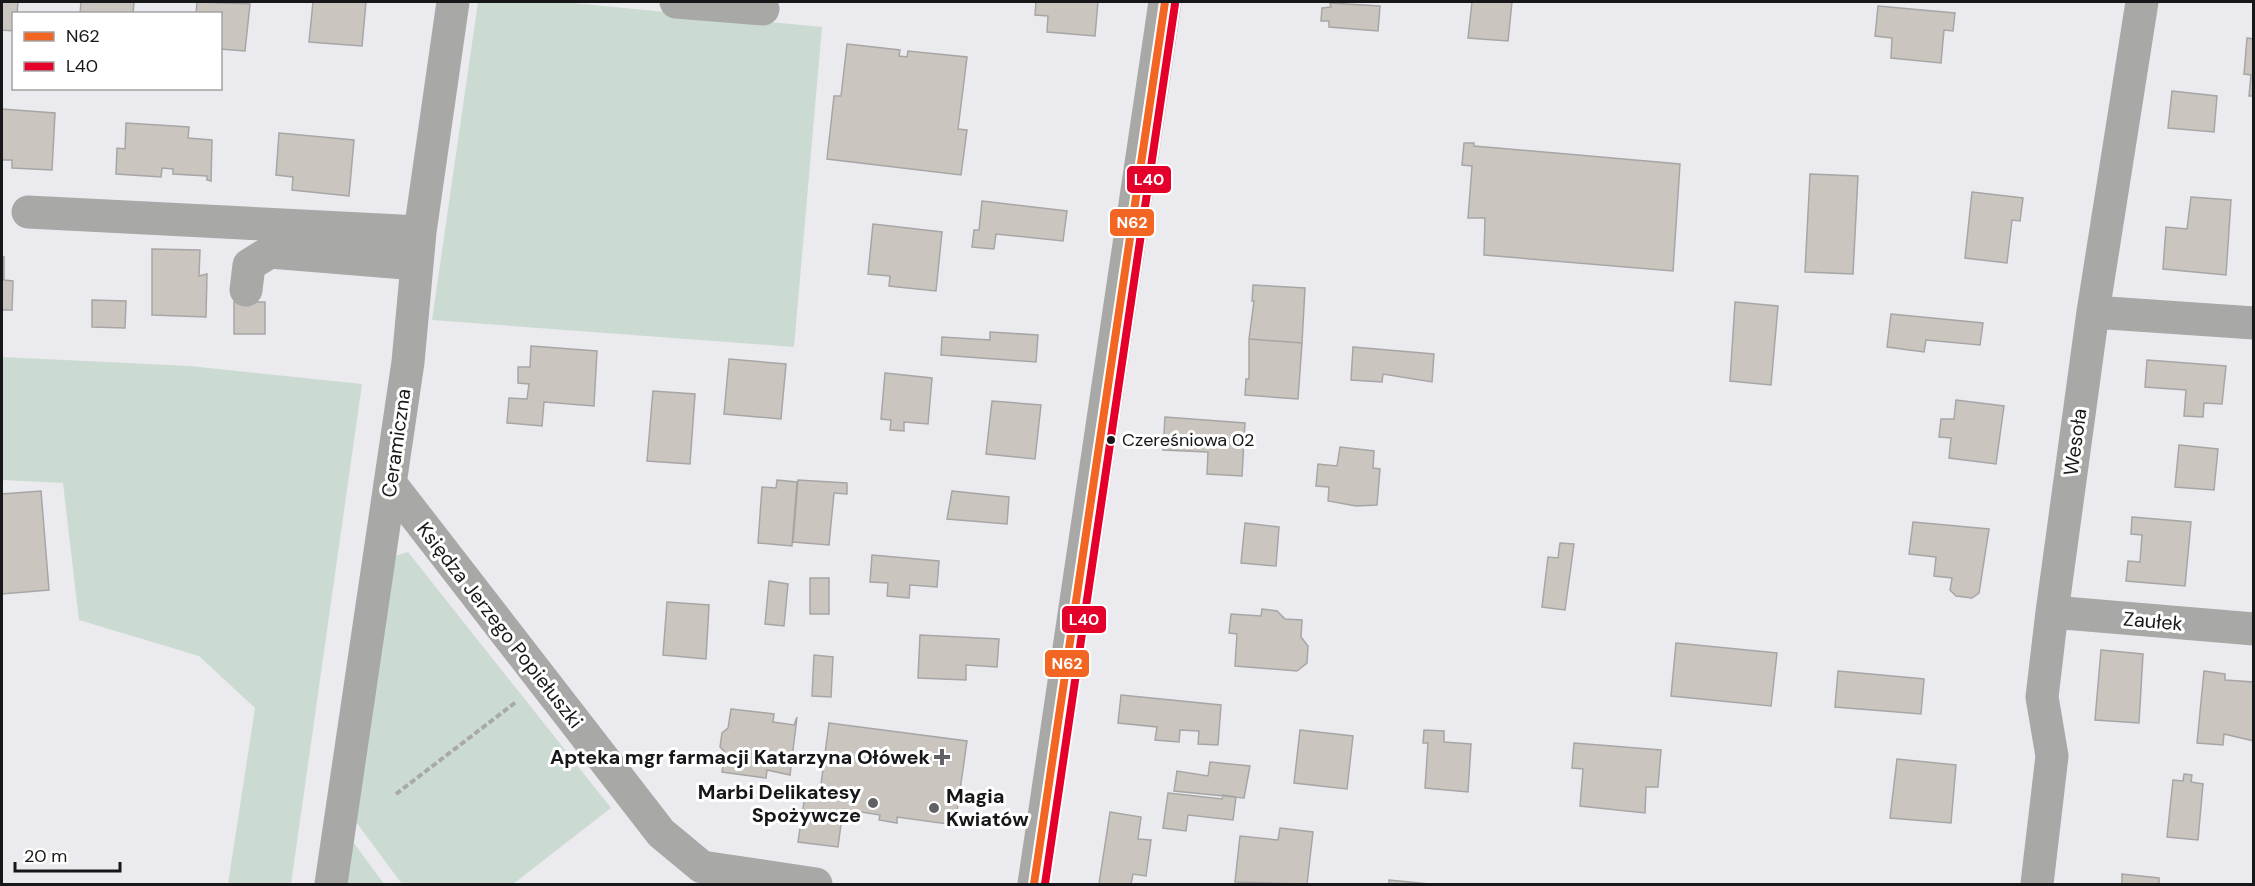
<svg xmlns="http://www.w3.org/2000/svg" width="2255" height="886" font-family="'DM Sans',sans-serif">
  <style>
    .green { fill: #cbdbd2 }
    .building { fill: #cbc5bf; stroke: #a7a6a6; stroke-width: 1.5 }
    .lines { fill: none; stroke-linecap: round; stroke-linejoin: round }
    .path { stroke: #aaa9a9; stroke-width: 4; stroke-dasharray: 6 3; stroke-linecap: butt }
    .minor { stroke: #a8a8a7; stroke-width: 33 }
    .bus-1-casing { stroke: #fff; stroke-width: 12 }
    .bus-2-casing { stroke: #fff; stroke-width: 12 }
    .bus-1 { stroke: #f26522; stroke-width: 8 }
    .bus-2 { stroke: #e4002b; stroke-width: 8 }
    .bus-dot { fill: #171619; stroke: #fff; stroke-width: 2 }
    .poi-dot { fill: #616064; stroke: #fff; stroke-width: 2 }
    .labels { text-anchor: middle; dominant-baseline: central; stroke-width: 6; stroke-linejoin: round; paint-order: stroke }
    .bus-label { font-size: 18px; fill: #171619; stroke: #fff; text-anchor: start }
    .street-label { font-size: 20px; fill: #171619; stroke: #fff }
    .poi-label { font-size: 20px; font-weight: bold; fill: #171619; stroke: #fff; text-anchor: end }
    .line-badge { stroke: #fff; stroke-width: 2 }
    .badge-label { font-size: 16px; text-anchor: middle; font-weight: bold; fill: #fff }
  </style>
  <rect width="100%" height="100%" fill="#ebeaee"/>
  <!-- green -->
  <path class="green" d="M478,2H562L822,27L794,347L432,320Z
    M2,357L190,366L362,384L291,884H228L255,708L199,656L79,620L63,483L2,480Z
    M408,552L611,808L513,884H402L356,822L389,558Z
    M351,839L384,884H344Z"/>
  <!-- building -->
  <path class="building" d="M2,2H18L17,14H14V31L2,30Z
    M81,2H134L133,14H80Z
    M197,2L250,4L245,51L220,49V14H196Z
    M313,2H366L362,46L309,42Z
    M1036,2H1098L1095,36L1047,32L1048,16L1035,15Z
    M1472,2H1512L1508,41L1468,38Z
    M1330,3L1380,6L1378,31L1329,27V21H1321L1322,8L1331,7Z
    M1878,6L1955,13L1953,31L1944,30L1941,63L1891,58L1892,38L1875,36Z
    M2247,38L2254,39V96H2249L2251,75L2244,74Z
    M847,44L900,50L899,56L907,57L908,51L967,57L958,129L967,130L961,175L827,159L834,96H841Z
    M2172,91L2217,96L2214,132L2168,128Z
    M2,109L55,113L52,170L12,168V160H2Z
    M126,123L189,127L188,138L212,140L211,181L207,180V176L173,174V169L162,168L161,177L116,174L117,148L125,149Z
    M279,133L354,140L349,196L292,190L293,177L276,175Z
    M1464,143H1474V146L1680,164L1673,271L1484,255L1485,218H1468L1472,166L1462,165Z
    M1810,174L1858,176L1853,274L1805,272Z
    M1972,192L2023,198L2020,221L2012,220L2007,263L1965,258Z
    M2191,197L2231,200L2226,275L2163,269L2166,227L2187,229Z
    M982,201L1067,211L1063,241L996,234L994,249L972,247L974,230H979Z
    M873,224L942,232L936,291L889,286L890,276L868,274Z
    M152,249L200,250L199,276L207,274L206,317L152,315Z
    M2,257H4V280L13,281L12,310H2Z
    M1253,285L1305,288L1302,343L1249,339L1254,301H1252Z
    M92,300L126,301L125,328L92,327Z
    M234,302H265V334H234Z
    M1735,302L1778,306L1771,385L1730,381Z
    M1891,314L1983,323L1980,345L1926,340L1924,352L1887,347Z
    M990,332L1038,335L1036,362L941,355L942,337L990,340Z
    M1249,339L1302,343L1298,399L1245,395L1246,379H1249Z
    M531,346L597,351L594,406L544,402L542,426L507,423L509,398L527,399L529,384L518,383V367H530Z
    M1353,347L1434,354L1432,382L1383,374L1382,382L1351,380Z
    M729,359L786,364L781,419L724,414Z
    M2147,360L2226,366L2222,404L2204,403L2203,417L2184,416L2186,390L2145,387Z
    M885,373L932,378L928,424L904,422V431L890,430L891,420L881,419Z
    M653,391L695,394L690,464L647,461Z
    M1956,400L2004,406L1996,464L1949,458L1951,438L1939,437L1941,419H1954Z
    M992,401L1041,405L1035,459L986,454Z
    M1165,417L1245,423L1242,476L1207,474L1208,452L1163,450Z
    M2179,445L2218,449L2214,490L2175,487Z
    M1340,447L1374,451L1373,468L1380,469L1377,505L1356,506L1328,501L1329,487L1316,486L1318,464L1337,466Z
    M777,480L797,482L792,546L758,543L762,487L776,488Z
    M798,480L847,483V494L834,493L829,545L793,542Z
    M41,491L49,590L2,594V494Z
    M952,491L1009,497L1007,524L947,519Z
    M2132,517L2191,522L2185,586L2126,581L2128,561L2140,562L2142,535L2131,534Z
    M1913,522L1989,529L1979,593L1972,598L1956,596L1950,590L1952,578L1934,576L1936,557L1909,554Z
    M1245,523L1279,527L1276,566L1241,563Z
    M1560,543L1574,544L1565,610L1542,607L1548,557L1558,558Z
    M872,555L939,561L937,587L910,585L909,598L887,596L888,583L870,582Z
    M810,578H829V614H810Z
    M769,581L788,584L784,626L765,624Z
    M667,602L709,605L706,659L663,655Z
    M1262,609L1277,611L1285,619L1302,620L1301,637L1308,646L1307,663L1297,671L1235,666L1237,634L1229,633L1231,614L1261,616Z
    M920,635L999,639L997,667L966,665V680L918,678Z
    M1676,643L1777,653L1771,706L1671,696Z
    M2101,650L2143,654L2139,723L2095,720Z
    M814,655L833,657L831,697L812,696Z
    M1838,671L1924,679L1921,714L1835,707Z
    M2204,671L2225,674V680L2254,682V741L2224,734L2223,745L2197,743Z
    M1121,695L1221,705L1218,745L1198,744L1199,731L1180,730L1179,742L1155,740L1157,727L1118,723Z
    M731,709L774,714L773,722L794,725L797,717L790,775L767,770L766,778L722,772L725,752L720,747L722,733L728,728Z
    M829,723L967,741L955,825L897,817V823L879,820L880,815L843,809L838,847L798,842L806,788L820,792Z
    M1300,730L1353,736L1347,789L1294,783Z
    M1424,730L1444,731V742L1471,744L1468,792L1425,788L1428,743H1423Z
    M1574,743L1661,750L1658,787H1646L1645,813L1580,806L1583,769L1572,768Z
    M1897,759L1956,765L1951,823L1890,818Z
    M1210,762L1250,766L1244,798L1174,791L1177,771L1208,776Z
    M2184,774L2192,775L2191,782L2203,784L2198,840L2167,837L2173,780L2183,781Z
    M1168,793L1222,799L1223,795L1236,797L1233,820L1188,815L1186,831L1163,828Z
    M1110,812L1141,817L1138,839L1151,840L1146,876L1133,874L1131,884H1099Z
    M1280,828L1313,832L1307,884L1235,882L1240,836L1278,840Z
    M2122,874L2159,878V884H2122Z
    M1389,880L1430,884H1389Z"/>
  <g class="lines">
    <!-- path -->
    <path class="path" d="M396,794L516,702"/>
    <!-- minor -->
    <path class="minor" d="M676,2L763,9
      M28,212L420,232
      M246,290L249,265L270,252L417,264
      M2093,312L2254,323
      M390,483L661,833L702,867L816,884
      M2052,612L2254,629
      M331,884L408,362L420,232L453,2
      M1034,884L1165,2
      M2037,884L2052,756L2042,697L2052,612L2093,312L2142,2"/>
    <defs>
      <path id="bus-1" d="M1034,884L1165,2"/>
      <path id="bus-2" d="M1045,884L1175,4"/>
    </defs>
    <!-- bus-1 casing -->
    <use href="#bus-1" class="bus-1-casing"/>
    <!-- bus-2 casing -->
    <use href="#bus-2" class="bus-2-casing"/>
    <!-- bus-1 -->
    <use href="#bus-1" class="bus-1"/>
    <!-- bus-2 -->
    <use href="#bus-2" class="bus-2"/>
  </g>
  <!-- markers -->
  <circle class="bus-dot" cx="1111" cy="440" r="5"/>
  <g class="poi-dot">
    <path d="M939 748h6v6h6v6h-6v6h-6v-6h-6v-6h6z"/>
    <circle cx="873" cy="803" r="6"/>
    <circle cx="934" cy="808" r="6"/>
  </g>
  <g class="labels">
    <!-- bus labels -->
    <g class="bus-label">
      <text x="1122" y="440">Czereśniowa 02</text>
    </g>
    <!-- street labels -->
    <g class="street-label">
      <text transform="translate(2075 442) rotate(-82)">Wesoła</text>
      <text transform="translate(396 443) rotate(-82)">Ceramiczna</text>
      <text transform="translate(2153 621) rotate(5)">Zaułek</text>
      <text transform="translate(500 625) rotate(52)">Księdza Jerzego Popiełuszki</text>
    </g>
    <!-- poi labels -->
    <g class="poi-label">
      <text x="930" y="757">Apteka mgr farmacji Katarzyna Ołówek</text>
      <text x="861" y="792">Marbi Delikatesy<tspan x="861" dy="23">Spożywcze</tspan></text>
      <text x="946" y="796" text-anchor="start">Magia<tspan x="946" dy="23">Kwiatów</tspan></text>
    </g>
  </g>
  <g class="line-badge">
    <rect x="1126" y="165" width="46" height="29" rx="6" fill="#e4002b"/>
    <rect x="1109" y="208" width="46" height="29" rx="6" fill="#f26522"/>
    <rect x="1061" y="605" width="46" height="29" rx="6" fill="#e4002b"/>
    <rect x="1044" y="649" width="46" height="29" rx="6" fill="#f26522"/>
  </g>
  <g class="badge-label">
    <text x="1149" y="185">L40</text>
    <text x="1132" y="228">N62</text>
    <text x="1084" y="625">L40</text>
    <text x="1067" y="669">N62</text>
  </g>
  <!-- border -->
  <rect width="2255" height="886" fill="none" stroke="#171619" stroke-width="6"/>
  <!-- legend -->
  <rect x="12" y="12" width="210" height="78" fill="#ffffff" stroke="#a2a2a3" stroke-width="1.5"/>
  <rect x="24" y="32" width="30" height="9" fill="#f26522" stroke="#a2a2a3" stroke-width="1.5"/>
  <text x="66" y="42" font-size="18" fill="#171619">N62</text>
  <rect x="24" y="62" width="30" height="9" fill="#e4002b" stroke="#a2a2a3" stroke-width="1.5"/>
  <text x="66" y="72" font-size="18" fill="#171619">L40</text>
  <!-- scale -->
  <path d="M15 862v9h105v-9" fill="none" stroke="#171619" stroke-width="3"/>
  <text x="24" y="862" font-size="18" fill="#171619" stroke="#ffffff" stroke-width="4.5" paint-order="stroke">20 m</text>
</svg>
